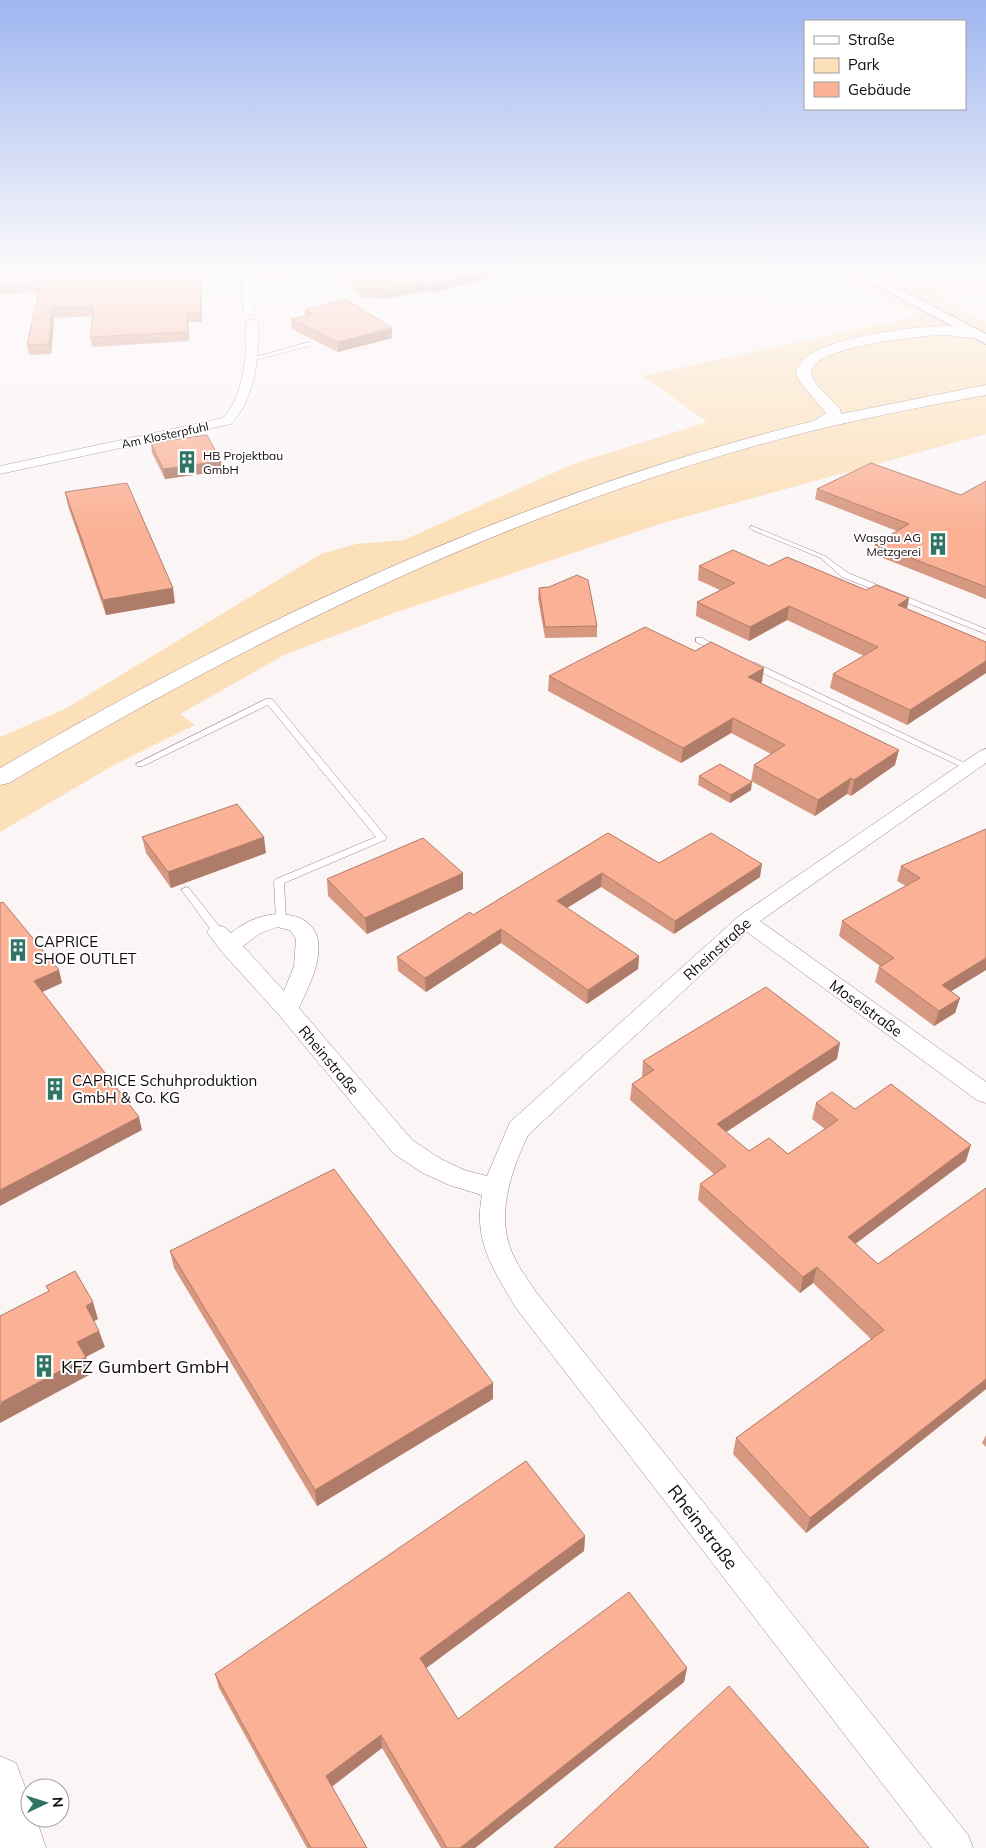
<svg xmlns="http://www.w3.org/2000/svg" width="986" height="1848" font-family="Mulish,sans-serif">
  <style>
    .green { fill: #fce0b9 }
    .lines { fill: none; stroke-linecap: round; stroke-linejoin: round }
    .service-casing { stroke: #a18489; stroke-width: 1 }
    .minor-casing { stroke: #a18489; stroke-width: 1 }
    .tertiary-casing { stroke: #a18489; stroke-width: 2 }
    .secondary-casing { stroke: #a18489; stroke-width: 1 }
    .service { fill: #fff; fill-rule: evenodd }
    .minor { fill: #fff; fill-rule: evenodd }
    .tertiary { fill: #fff; fill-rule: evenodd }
    .secondary { fill: #fff; fill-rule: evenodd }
    .wall { fill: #d79881 }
    .shaded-wall { fill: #af7c69 }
    .building { fill: #fab196; stroke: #af7c69 }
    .labels { text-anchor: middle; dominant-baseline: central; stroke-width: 4; stroke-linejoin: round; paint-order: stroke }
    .far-street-label { font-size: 12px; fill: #130a0b; stroke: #fff }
    .far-poi-label { font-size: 12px; fill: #130a0b; stroke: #fff; text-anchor: start }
    .poi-label { font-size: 15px; fill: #130a0b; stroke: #fff; text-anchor: start }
    .street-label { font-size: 15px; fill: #130a0b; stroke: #fff }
    .near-poi-label { font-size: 18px; fill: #130a0b; stroke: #fff; text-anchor: start }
    .near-street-label { font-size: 18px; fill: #130a0b; stroke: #fff }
  </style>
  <rect width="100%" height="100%" fill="#fbf5f6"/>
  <!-- green -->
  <path class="green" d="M839,272H891L921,288L986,281V289L935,295L986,322V434L666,522L394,613L284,655L180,714L195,725L114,765L0,832V737L65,709L321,554L356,544L404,540L573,464L707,422L643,376L918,316Z"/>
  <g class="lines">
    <defs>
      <path id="service" d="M310,342L313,344L312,345L252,361L249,359Z
        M752,526L825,556L848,573L986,629V634L842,577L821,558L750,529V527Z
        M696,638H702L723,649L722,651H716L696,642Z
        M750,663H756L973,767L969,770L966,769L750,667Z
        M266,699H272L387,838L385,840L284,883L286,920L281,923L276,920L274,881L276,879L376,837L268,705L143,766H137L136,764Z
        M186,887L189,888L222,930L223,932L222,934H214L183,892L181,890Z"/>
      <path id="minor" d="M240,272H250L254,313L253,315H245L244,313Z
        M506,272H517L512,275Z
        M252,319L258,322C259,357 256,397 231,424L0,474V466L223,418C245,394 247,353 246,322Z
        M986,749V763L760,921L986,1082V1103L977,1100L747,932L528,1135C511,1171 495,1216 513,1255C519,1268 528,1280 536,1292L968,1835L973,1848H932L516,1308C494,1270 473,1242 482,1195L449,1185L423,1173L394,1154L279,1015L221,951L207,932L210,927C220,924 224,926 231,933C251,917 275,909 300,918C309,922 317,931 318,941C321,965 308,987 299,1008L412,1140L441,1159L464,1170L487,1176L510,1122L739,916L980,751ZM277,927L290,930L296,939L294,966L284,991L243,946L259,934Z"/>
      <path id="tertiary" d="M852,272H867L986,334V344Z"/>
      <path id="secondary" d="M949,326L980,331L982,334L980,337C969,340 957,335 946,335C927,335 801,346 812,377C815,385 833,401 840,409L841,414L986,385V395C909,409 833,424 758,445C492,520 245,643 9,783L0,785V768C257,619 525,492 814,421L826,413L800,382L796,374C799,337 919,326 949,326Z
        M0,1756L16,1763L30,1800V1818H36L46,1848H0Z"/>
    </defs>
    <!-- service casing -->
    <use href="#service" class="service-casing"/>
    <!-- minor casing -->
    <use href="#minor" class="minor-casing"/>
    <!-- tertiary casing -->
    <use href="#tertiary" class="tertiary-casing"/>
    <!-- secondary casing -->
    <use href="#secondary" class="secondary-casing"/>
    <!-- service -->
    <use href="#service" class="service"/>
    <!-- minor -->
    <use href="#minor" class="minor"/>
    <!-- tertiary -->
    <use href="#tertiary" class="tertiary"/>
    <!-- secondary -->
    <use href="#secondary" class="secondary"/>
  </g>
  <!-- wall -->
  <path class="wall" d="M0,272H201L202,322H188L189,341L92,347L90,337L93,316L54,318L51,354L29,355L27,345L39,292L0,294Z
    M266,272H288L289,279L267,280Z
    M342,272H496V276L432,293L427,291L383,299L360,297Z
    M305,310L392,328V338L338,352L292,329L291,319L305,316Z
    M151,443L222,471L165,479L152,453Z
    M986,481V599L873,554L875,544L897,531L815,499L817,489L961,495Z
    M65,492L175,603L106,615L68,506Z
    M699,566H769L866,590L909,598L907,609L986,642V673L907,725L830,688L833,674L864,656L787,620L749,641L696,616L697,602L720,590L698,580Z
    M549,587L597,626V637L545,638L538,598L539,588Z
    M695,651L762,682L761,683L895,765L851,796L847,794L815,816L751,781L754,765L771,754L731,733L681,763L548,691L549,676Z
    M699,776L751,790L730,803L698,785Z
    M986,829V970L951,991L960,998L955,1013L934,1026L875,982L879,967L880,966L839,936L842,921L906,886L897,881L901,866Z
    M608,833L659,863L760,877L674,934L601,887L567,908L639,956L638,969L587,1004L501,943L426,992L398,971L397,957L473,915Z
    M142,837L266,853L171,888L146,853Z
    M327,879L463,889L367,934L328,896Z
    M837,1059L726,1132L749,1151L788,1154L825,1129L812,1119L816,1103L855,1109L966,1161L855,1244L878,1264L986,1188V1389L806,1533L733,1454L736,1438L871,1339L813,1283L800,1293L698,1200L700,1184L714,1174L630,1100L632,1084L642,1077L643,1061Z
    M170,1251L493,1399L317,1506L174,1268Z
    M986,1435V1447L982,1443Z
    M585,1536L584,1551L426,1668L458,1719L687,1668L684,1682L475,1848H441L382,1748L332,1787L367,1848H307L219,1688L215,1674Z"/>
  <!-- shaded-wall -->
  <path class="shaded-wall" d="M200,272H201L202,322L201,312Z
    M481,272H496V276L432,293L431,285Z
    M426,283L427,291L383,299L382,290Z
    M52,308L54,318L51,354L49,344Z
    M187,313L188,322L189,341L188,332Z
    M392,328V338L338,352V342Z
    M221,461L222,471L165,479L163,469Z
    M173,588L175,603L106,615L103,600Z
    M909,598L906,612L898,605Z
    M789,606L787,620L749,641L750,627Z
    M986,661V673L907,725L910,710Z
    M764,668L762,682L746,692L748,677Z
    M733,718L731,733L681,763L683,748Z
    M899,750L895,765L851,796L854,780Z
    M851,778L847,794L815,816L818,800Z
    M752,782L751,790L730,803L731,795Z
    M264,837L266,853L171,888L168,872Z
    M762,864L760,877L674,934L675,921Z
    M463,873V889L367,934L365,918Z
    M602,873L601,887L557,914V901Z
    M501,929V943L426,992L425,978Z
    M639,956L638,969L587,1004L588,990Z
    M986,958V970L937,1000L942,985Z
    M59,970L62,983L38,994L34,981Z
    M960,998L955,1013L934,1026L939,1011Z
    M840,1043L837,1059L714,1140L717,1124Z
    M139,1117L142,1130L0,1206V1190Z
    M971,1145L966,1161L843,1253L848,1237Z
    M817,1267L813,1283L800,1293L803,1277Z
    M93,1302L98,1319L91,1323L86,1306Z
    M99,1331L105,1347L86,1357L91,1374L0,1423V1404L77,1342Z
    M986,1379V1389L806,1533L810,1518Z
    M493,1383V1399L317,1506L315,1490Z
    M585,1536L584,1551L421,1672L420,1658Z
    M687,1668L684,1682L475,1848H460Z
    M381,1735L382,1748L328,1789L326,1776Z"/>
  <!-- building -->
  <path class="building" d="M0,272H200L201,312L187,313L188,332L90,337L94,306L52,308L49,344L27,345L41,282L0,284Z
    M266,272H288V274L267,275Z
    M347,272H481L431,285L426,283L382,290L360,288Z
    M346,299L392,328L338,342L291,319L313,314L305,310Z
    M207,435L221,461L163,469L151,443Z
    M871,463L961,495L986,481V587L875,544L909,524L817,489Z
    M127,483L173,588L103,600L65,492Z
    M733,550L769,566L787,557L866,590L876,585L909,598L898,605L986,642V661L910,710L833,674L878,647L789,606L750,627L697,602L735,583L699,566Z
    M577,575L588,580L597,626L545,627L539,588L549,587Z
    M645,627L695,651L711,642L764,668L748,677L899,750L854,780L851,778L818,800L754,765L785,745L733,718L683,748L549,676Z
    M720,764L752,782L731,795L699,776Z
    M237,804L264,837L168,872L142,837Z
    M986,829V958L942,985L960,998L939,1011L879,967L894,958L842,921L920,878L901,866Z
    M608,833L659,863L711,833L762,864L675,921L602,873L557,901L639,956L588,990L501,929L425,978L397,957L470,912L473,915Z
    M423,838L463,873L365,918L327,879Z
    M3,902L59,970L34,981L139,1117L0,1190V903Z
    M766,987L840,1043L717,1124L749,1151L769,1138L788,1154L838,1120L816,1103L832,1092L855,1109L891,1084L971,1145L848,1237L878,1264L986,1188V1379L810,1518L736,1438L884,1330L817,1267L803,1277L700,1184L726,1166L632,1084L654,1070L643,1061Z
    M334,1169L493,1383L315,1490L170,1251Z
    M75,1271L93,1302L86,1306L99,1331L77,1342L86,1357L0,1403V1316L49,1291L46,1286Z
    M526,1461L585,1536L420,1658L458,1719L629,1592L687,1668L460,1848H447L381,1735L326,1776L367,1848H311L215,1674Z
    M729,1686L869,1848H554Z"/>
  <!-- sky -->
  <linearGradient id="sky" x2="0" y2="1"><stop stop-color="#9eb6f0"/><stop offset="0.51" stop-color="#fdfafb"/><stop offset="1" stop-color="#fdfafb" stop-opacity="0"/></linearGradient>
  <rect width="986" height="530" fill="url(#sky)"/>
  <!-- icons -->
  <defs>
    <symbol id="building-bare" viewBox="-9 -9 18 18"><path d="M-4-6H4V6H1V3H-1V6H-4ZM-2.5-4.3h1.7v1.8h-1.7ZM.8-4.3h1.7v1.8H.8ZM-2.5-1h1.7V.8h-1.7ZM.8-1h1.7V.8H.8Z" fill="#307466" stroke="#fff" stroke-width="2.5" paint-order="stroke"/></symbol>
  </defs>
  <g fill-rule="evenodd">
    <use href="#building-bare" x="171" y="446" width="32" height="32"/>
    <use href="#building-bare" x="922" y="528" width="32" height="32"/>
    <use href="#building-bare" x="2" y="934" width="32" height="32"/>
    <use href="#building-bare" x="39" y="1073" width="32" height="32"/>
    <use href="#building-bare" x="28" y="1350" width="32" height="32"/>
  </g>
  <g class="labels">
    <!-- far-street labels -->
    <g class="far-street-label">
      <text transform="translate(165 435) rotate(-12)">Am Klosterpfuhl</text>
    </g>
    <!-- far-poi labels -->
    <g class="far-poi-label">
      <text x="203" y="455">HB Projektbau<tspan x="203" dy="14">GmbH</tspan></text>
      <text x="921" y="537" text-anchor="end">Wasgau AG<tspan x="921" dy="14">Metzgerei</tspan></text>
    </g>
    <!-- poi labels -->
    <g class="poi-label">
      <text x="34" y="941">CAPRICE<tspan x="34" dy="17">SHOE OUTLET</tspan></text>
      <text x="72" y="1080">CAPRICE Schuhproduktion<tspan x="72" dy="17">GmbH &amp; Co. KG</tspan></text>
    </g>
    <!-- street labels -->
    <g class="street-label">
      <text transform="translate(717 949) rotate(-42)">Rheinstraße</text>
      <text transform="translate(866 1008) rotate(36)">Moselstraße</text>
      <text transform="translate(329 1060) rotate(50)">Rheinstraße</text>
    </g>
    <!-- near-poi labels -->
    <g class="near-poi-label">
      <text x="61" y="1366">KFZ Gumbert GmbH</text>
    </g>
    <!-- near-street labels -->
    <g class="near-street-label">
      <text transform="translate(703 1527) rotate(52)">Rheinstraße</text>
    </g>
  </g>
  <!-- legend -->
  <rect x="804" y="20" width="162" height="90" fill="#ffffff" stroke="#a19d9d"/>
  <rect x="814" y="36" width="25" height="8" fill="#ffffff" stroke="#a19d9d"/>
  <text x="848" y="45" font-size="15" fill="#130a0b">Straße</text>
  <rect x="814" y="58" width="25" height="15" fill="#fce0b9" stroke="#a19d9d"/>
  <text x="848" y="70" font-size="15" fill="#130a0b">Park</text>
  <rect x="814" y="82" width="25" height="15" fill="#fab196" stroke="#a19d9d"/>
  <text x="848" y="95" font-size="15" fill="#130a0b">Gebäude</text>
  <!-- north arrow -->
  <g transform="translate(45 1803) rotate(86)"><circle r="24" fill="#ffffff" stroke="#a19d9d"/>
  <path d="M0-4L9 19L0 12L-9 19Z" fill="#307466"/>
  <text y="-8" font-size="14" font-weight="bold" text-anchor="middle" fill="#130a0b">N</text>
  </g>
</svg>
